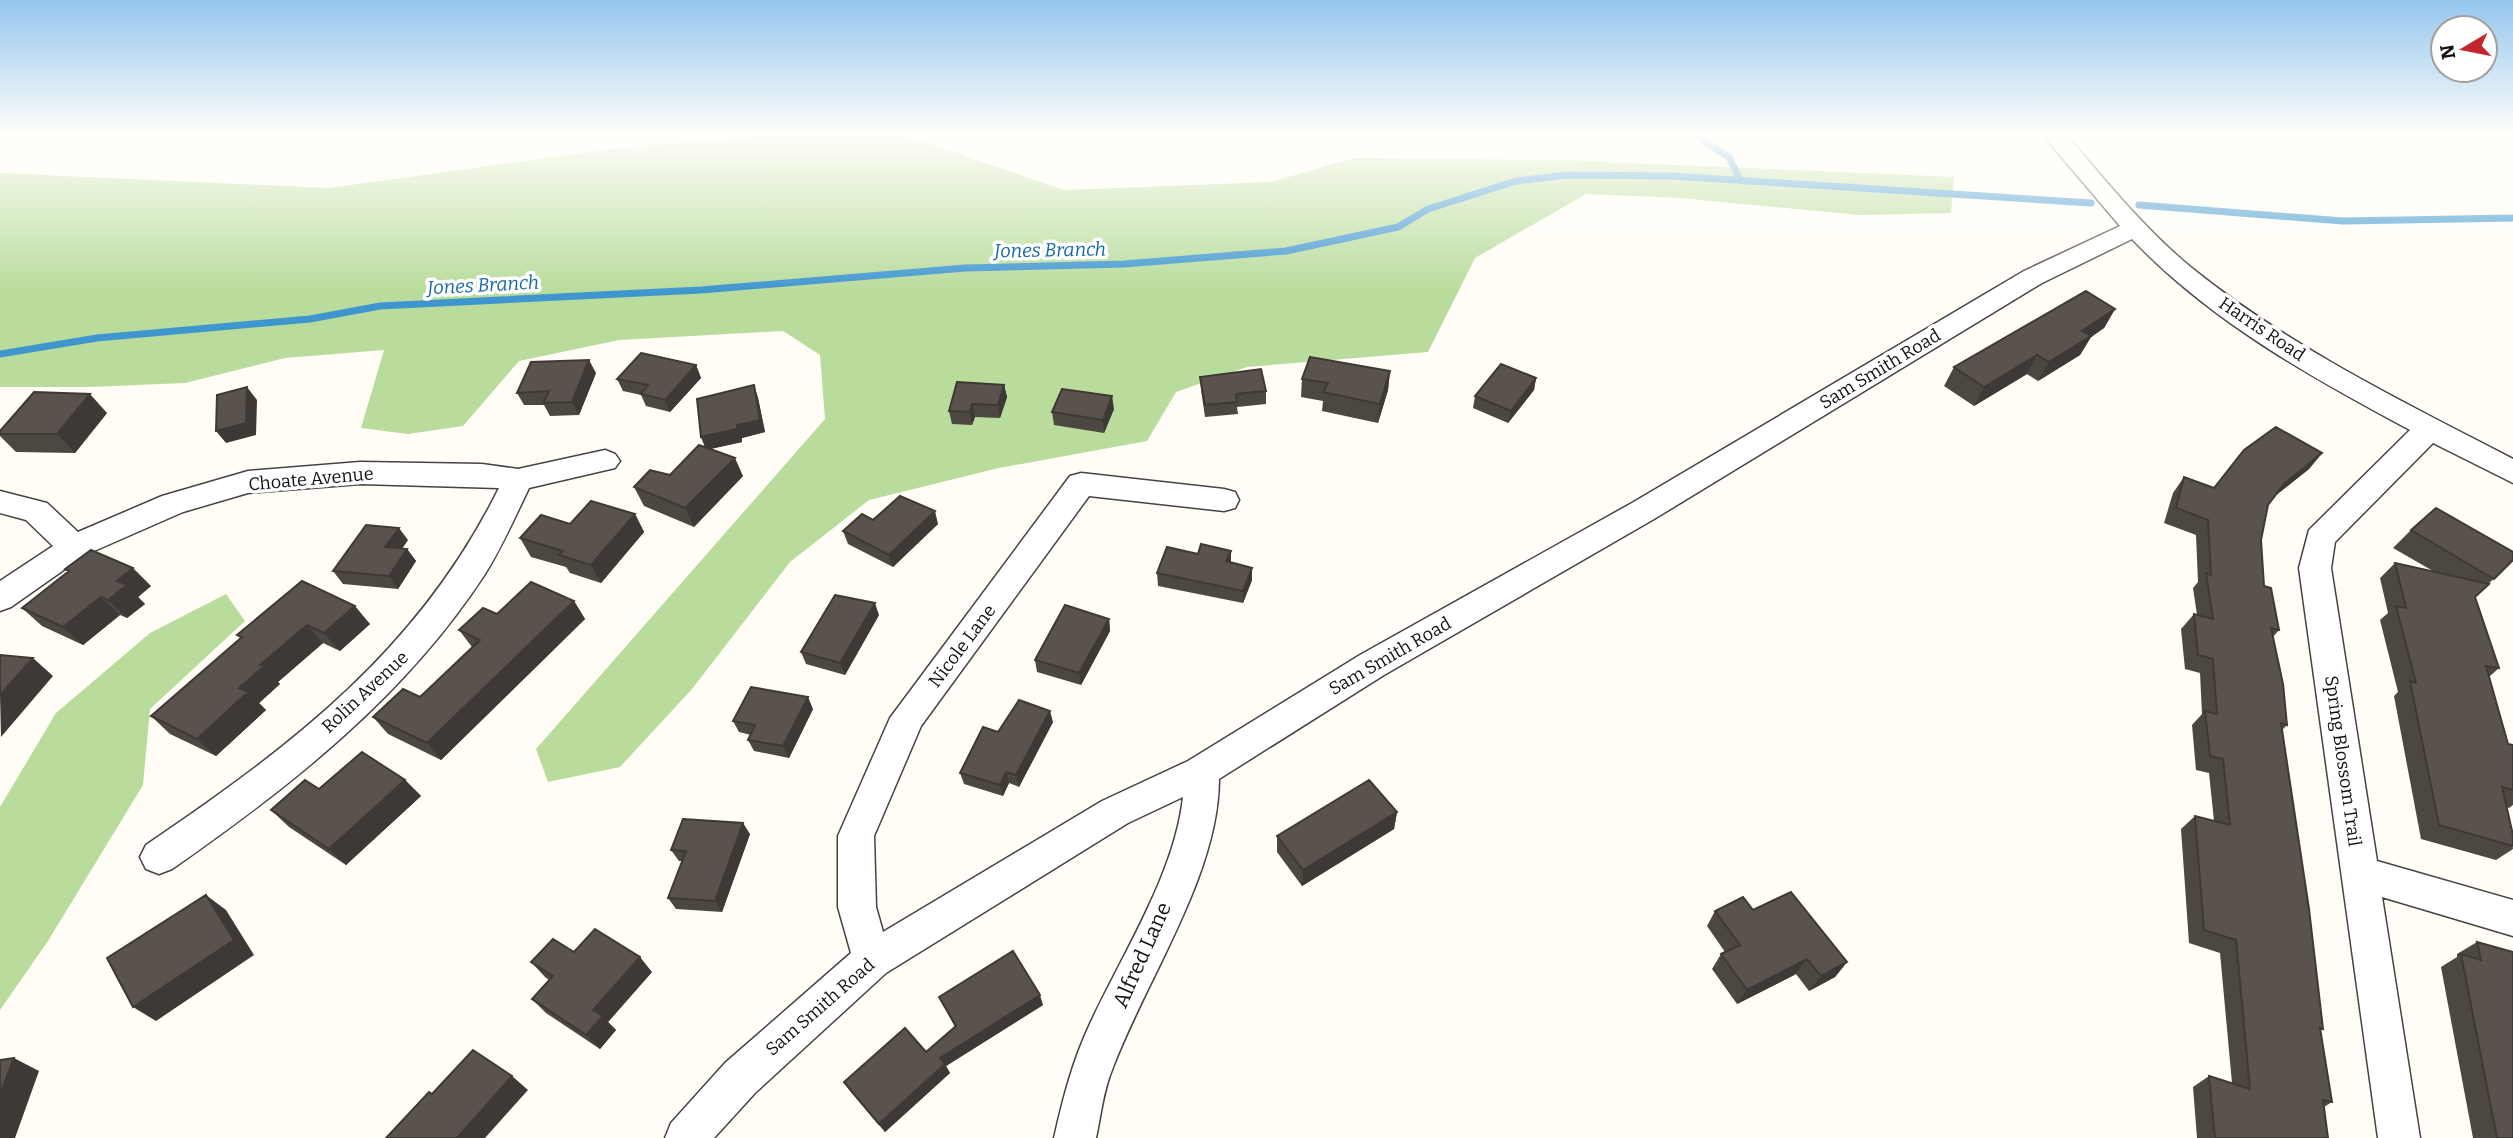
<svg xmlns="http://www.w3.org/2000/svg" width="2513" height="1138" font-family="Bitter,serif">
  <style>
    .forest { fill: #b9dc9c }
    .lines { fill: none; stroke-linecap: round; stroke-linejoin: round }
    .stream { stroke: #3f96cf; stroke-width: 7 }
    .minor-casing { stroke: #444; stroke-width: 3 }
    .minor { fill: #fff; fill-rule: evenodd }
    .wall { fill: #4d4742 }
    .shaded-wall { fill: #3f3936 }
    .building { fill: #5a524d; stroke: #3f3936; stroke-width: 2 }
    .labels { text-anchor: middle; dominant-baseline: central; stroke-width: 7; stroke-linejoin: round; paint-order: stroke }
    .street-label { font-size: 18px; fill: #111; stroke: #fff }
    .water-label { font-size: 19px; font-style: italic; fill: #1768a6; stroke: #fff }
    .near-street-label { font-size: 21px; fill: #111; stroke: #fff }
  </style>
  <rect width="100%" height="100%" fill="#fffdf5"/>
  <!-- forest -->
  <path class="forest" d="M793,133H897L1064,190L1271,182L1354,158L1563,160L1954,177L1951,213L1860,215L1680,198L1586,194L1475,258L1428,352L1247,367L1176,392L1147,441L999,468L869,500L790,562L692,689L620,767L548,782L536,749L825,419L820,355L783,331L619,340L519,361L463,426L408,434L361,428L384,350L285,358L185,383L89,387H0V173L329,188L612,149Z
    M226,594L245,621L150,709L143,785L48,941L0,1010V807L56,713L150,633Z"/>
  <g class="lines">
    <!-- stream -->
    <path class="stream" d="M1691,133L1729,157L1740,180
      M2139,205L2343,221L2513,218
      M0,354L97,338L310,319L380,306L701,290L965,268L1124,264L1286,251L1398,227L1428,209L1516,181L1568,175L1672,176L2091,203"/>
    <defs>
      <path id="minor" d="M2041,133H2065C2105,180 2145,230 2193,269C2290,347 2403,402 2513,459V483L2433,443L2335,542L2331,568L2377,861L2513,900V936L2382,897L2420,1138H2378L2299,568L2309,530L2410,430C2311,377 2210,321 2132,239L2042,283L1654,519L1384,675L1219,779C1219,875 1145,981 1112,1070C1103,1092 1101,1115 1096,1138H1054C1063,1098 1072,1063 1089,1026C1121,956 1175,874 1183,797L1128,823L886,973L755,1093L714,1138H665L671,1123L725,1063L851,953L838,907V836L890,718L1070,476L1081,473L1224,489L1235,492L1239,500L1235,508L1224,511L1089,496L921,726L874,836L876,907L883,932L1102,801L1188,761L1360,655L1632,503L2024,271L2120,226Z
        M605,450L615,454L620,461L615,468L529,488C515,517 502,547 485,574C405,697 291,786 172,869L159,874L146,869L140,857L146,845C292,746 419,650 499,488L360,484L248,493L183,512L85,555L11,607L0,611V581L53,546L26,520L0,513V491L47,503L78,532L162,496L248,471L360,462L482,464L518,469Z"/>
    </defs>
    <!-- minor casing -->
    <use href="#minor" class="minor-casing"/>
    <!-- minor -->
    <use href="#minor" class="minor"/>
  </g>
  <!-- wall -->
  <path class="wall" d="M2115,309L2104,328L2091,337L2080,355L2038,381L2027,374L1974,406L1944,386L1954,367Z
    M696,365L701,378L670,412L646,406L641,395L623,391L617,379Z
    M1390,371L1388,390L1378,423L1322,411L1323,401L1301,397L1302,379Z
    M596,373L579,415L550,416L544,405H524L517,393Z
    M1200,377L1266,391V404L1237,407L1238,414L1205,417L1201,390Z
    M1536,378L1534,390L1508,423L1473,408L1475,396Z
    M754,385L758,398L765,432L742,438V442L710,449L743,476L694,527L644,506L634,487L670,475L706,448L701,437Z
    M1004,385L1007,397L1000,418L975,417L972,425L952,424L949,411Z
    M1114,409L1104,433L1054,425L1052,412Z
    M107,413L75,453L16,452L0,436V431Z
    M2322,453L2309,469L2275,496L2268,505L2261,540L2264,586L2279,630L2273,637L2287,725L2282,730L2323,1029L2320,1031L2332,1102L2324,1107L2328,1138H2197L2193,1087L2209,1076L2232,1083L2220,953L2189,943L2181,829L2195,816L2214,821L2209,773L2196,770L2192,725L2202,714L2200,673L2185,669L2181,629L2194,614L2197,615L2193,588L2198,582L2196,535L2164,523L2173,493L2184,477L2214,488Z
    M635,514L644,532L601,583L570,573L566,567L531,557L520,538L570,524Z
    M873,520L938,524L893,567L848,544L843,531Z
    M2411,530L2513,560L2475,597L2499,668L2489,677L2508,744L2513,745V805L2509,808L2506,807L2513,849L2496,860L2421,839L2394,696L2398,692L2380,620L2388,613L2380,578L2395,563L2433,571L2393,548Z
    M408,540L402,548L407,549L416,561L398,589L343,584L333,571Z
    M1231,563L1252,580L1243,603L1158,586L1157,573Z
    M65,569L151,586L138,597L145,604L127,618L120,615L83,645L42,626L22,608L68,572Z
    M302,581L370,624L340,651L323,643L278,682L280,684L259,703L266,710L216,756L170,734L151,716L241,639L237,635Z
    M574,601L585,619L441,760L388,734L373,717L420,697L472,647L459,630Z
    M879,615L845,675L806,664L801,652Z
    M1109,619L1110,631L1081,685L1037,672L1035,660Z
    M813,709L789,758L754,751L748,740L751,735L739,732L733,721Z
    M1053,722L1019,787L1009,783L1003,796L964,784L960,773L998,732Z
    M405,780L421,796L346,865L289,827L271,810L319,789Z
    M1397,812L1394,829L1302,886L1277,852V836Z
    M750,834L722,912L676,909L668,898L682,861H679L671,850Z
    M1753,910L1847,962L1835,977L1809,991L1796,974L1737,1004L1712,969L1721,954L1725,952L1707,926L1715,911Z
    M2477,942L2513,952V1138H2473L2441,967L2457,957V954Z
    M574,952L652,972L608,1022L616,1030L600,1049L546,1013L532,999L549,980L545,977L531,962Z
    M939,997L1043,1005L946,1066L950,1073L885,1132L850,1091L844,1082L926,1052L955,1027Z"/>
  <!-- shaded-wall -->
  <path class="shaded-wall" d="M2115,309L2104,328L2091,337L2080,355L2038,381L2049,362L2082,331Z
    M2037,355L2027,374L1974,406L1984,387Z
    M589,360L596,373L579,415L572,402Z
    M696,365L701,378L670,412L665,400Z
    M1390,371L1388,390L1378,423L1380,404Z
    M1536,378L1534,390L1508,423L1511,411Z
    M754,385L758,398L765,432L742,438V442L706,450L701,437L737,425Z
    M1004,385L1007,397L1000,418L998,405Z
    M247,387L257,400L256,435L226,443L216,431Z
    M90,394L107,413L75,453L57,434Z
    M1112,396L1114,409L1104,433L1103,420Z
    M972,404L975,417L972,425L970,412Z
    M2322,453L2309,469L2271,499L2284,484Z
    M735,458L743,476L694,527L685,508Z
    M935,511L938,524L893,567L889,555Z
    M635,514L644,532L601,583L591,565Z
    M399,528L408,540L395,559L385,547Z
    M407,549L416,561L398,589L389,576Z
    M1231,551V563L1226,561Z
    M133,568L151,586L138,597L145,604L127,618L108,600L117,581Z
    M1252,568V580L1243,603V591Z
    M101,597L120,615L83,645L63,627Z
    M574,601L585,619L441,760L427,743Z
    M875,603L879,615L845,675L840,663Z
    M355,606L370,624L340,651L324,633Z
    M1109,619L1110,631L1081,685L1079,673Z
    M307,625L323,643L278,682L280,684L259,703L266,710L216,756L197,739L260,665Z
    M33,658L53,676L1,737L0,695Z
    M808,697L813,709L789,758L783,746Z
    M1050,711L1053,722L1019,787L1016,775Z
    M1006,772L1009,783L1003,796L1000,785Z
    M405,780L421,796L346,865L329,849Z
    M1397,812L1394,829L1302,886L1303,870Z
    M743,823L750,834L722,912L715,901Z
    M206,895L226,910L254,955L156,1021L133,1007Z
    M640,957L652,972L608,1022L616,1030L600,1049L586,1035L593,1010Z
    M1807,959L1796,974L1737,1004L1747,990Z
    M1847,962L1835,977L1809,991L1821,976Z
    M1040,995L1043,1005L946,1066L950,1073L885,1132L879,1124L940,1058Z
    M14,1058L39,1071L15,1138H0V1094Z
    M512,1076L528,1090L485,1138H457Z"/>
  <!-- building -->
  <path class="building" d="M2086,291L2115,309L2082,331L2091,336L2049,362L2037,355L1984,387L1954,367Z
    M641,353L696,365L665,400L641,394L648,385L617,379Z
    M1310,357L1390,371L1380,404L1323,392L1328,383L1302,379Z
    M589,360L572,402L543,403L549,391L517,393L531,362Z
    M1501,364L1536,378L1511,411L1475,396Z
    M1261,369L1266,391L1236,394L1237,402L1205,405L1200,377Z
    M957,382L1004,385L998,405L972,404L970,412L949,411Z
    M754,385L760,420L737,425V429L701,437L697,399Z
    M247,387L246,423L216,431L217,395Z
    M1062,389L1112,396L1103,420L1052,412Z
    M34,392L90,394L57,434H0V431Z
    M2276,427L2322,453L2284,484L2268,505L2261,540L2264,586L2271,588L2279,630L2271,628L2283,684L2287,725L2281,723L2309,909L2323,1029L2320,1028L2332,1102L2323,1100L2328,1138H2215L2209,1076L2250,1089L2236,940L2204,930L2195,816L2230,825L2223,759L2210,756L2205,711L2217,714L2213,659L2198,655L2194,614L2213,619L2206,573L2211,575L2208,520L2176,508L2184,477L2214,488L2244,450Z
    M699,445L735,458L685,508L634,487L650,470L670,475Z
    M900,496L935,511L889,555L843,531L862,514L873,520Z
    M591,501L635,514L591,565L559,555L563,551L520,538L541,515L570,524Z
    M2436,508L2513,552V560L2494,579L2411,530Z
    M366,525L399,528L385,547L407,549L389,576L333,571Z
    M1201,544L1231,551L1226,561L1252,568L1243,591L1157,573L1167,547L1198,554Z
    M91,550L133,568L117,581L127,585L108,600L101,597L63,627L22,608L69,571L65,569Z
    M2395,563L2489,584L2475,597L2499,668L2486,666L2508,744L2513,745V790L2502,787L2513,835V846L2439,825L2410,681L2416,683L2396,606L2406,608Z
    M302,581L355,606L324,633L307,625L260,665L264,666L239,688L248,692L197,739L151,716L242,637L237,635Z
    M531,582L574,601L427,743L373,717L403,689L420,697L480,640L459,630L483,608L497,614Z
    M835,595L875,603L840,663L801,652Z
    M1065,605L1109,619L1079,673L1035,660Z
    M0,655L33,658L0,695Z
    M751,687L808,697L783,746L748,740L755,725L733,721Z
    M1019,700L1050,711L1016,775L1006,772L1000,785L960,773L983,727L998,732Z
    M362,752L405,780L329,849L271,810L305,780L319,789Z
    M1369,780L1397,812L1303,870L1277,836Z
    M683,819L743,823L715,901L668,898L686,851L671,850Z
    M1791,892L1847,962L1821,976L1807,959L1747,990L1721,954L1740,945L1715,911L1743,897L1753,910Z
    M206,895L234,940L133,1007L107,958Z
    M595,929L640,957L593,1010L603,1016L586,1035L532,999L553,976L531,962L553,939L574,952Z
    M2477,942L2513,952V1138H2497L2461,954L2481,960Z
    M1013,951L1040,995L940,1058L945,1064L879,1124L844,1082L905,1028L926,1052L956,1026L939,997Z
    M473,1050L512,1076L457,1138H386L429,1092L432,1094Z
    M14,1058L0,1094V1060Z"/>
  <!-- sky -->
  <linearGradient id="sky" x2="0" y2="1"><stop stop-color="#95c6ee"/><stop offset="0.46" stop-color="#fffefa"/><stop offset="1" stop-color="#fffefa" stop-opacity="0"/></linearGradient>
  <rect width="2513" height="292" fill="url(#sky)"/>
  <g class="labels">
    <!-- street labels -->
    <g class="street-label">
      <text transform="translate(2262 329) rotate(34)">Harris Road</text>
      <text transform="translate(1880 369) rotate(-31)">Sam Smith Road</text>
      <text transform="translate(311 479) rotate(-5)">Choate Avenue</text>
      <text transform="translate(962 646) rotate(-53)">Nicole Lane</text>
      <text transform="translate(1390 656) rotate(-30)">Sam Smith Road</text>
      <text transform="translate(365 692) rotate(-43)">Rolin Avenue</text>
      <text transform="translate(2343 761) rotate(82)">Spring Blossom Trail</text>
      <text transform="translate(820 1007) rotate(-41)">Sam Smith Road</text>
    </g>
    <!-- water labels -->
    <g class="water-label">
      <text transform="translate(1050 250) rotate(-1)">Jones Branch</text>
      <text transform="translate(483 285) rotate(-3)">Jones Branch</text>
    </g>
    <!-- near-street labels -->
    <g class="near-street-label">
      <text transform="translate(1142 955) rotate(-66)">Alfred Lane</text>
    </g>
  </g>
  <!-- north arrow -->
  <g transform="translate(2464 49) rotate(260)"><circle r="33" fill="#ffffff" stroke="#a0a0a0" stroke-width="2"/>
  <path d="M0-5L12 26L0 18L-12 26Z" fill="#c4262e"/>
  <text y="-10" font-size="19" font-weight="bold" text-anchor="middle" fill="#111111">N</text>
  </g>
</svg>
